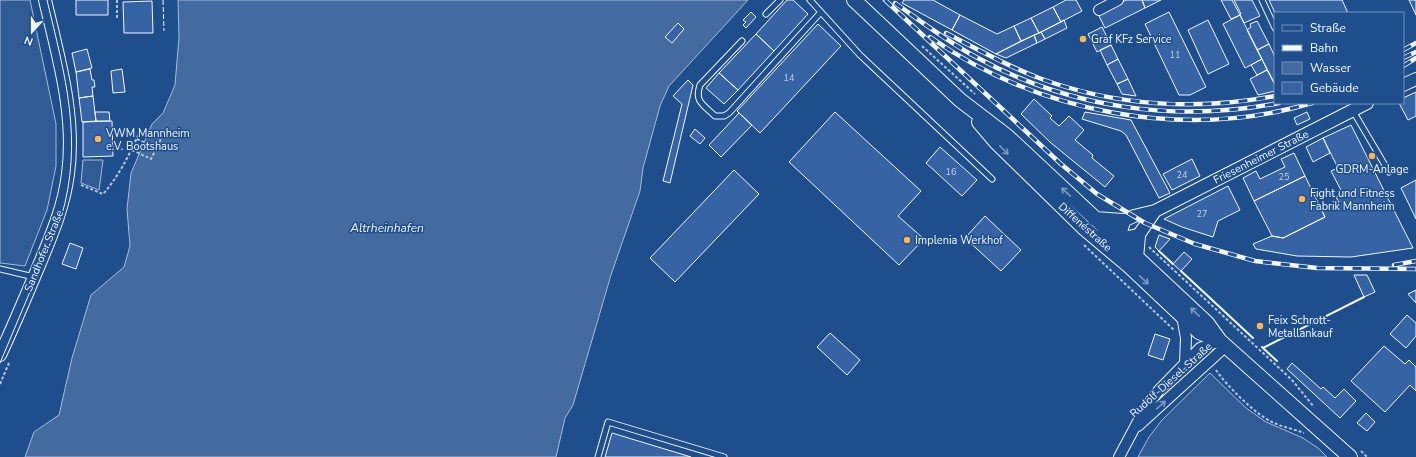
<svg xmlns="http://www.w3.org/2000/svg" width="1416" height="457" font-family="'Nunito Sans',sans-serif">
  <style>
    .built { fill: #305b95; stroke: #a8bbd7 }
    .water { fill: #446ba0; stroke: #a8bbd7 }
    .building { fill: #3563a3; stroke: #f2f6ff }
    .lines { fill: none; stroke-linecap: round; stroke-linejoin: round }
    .service-casing { stroke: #f2f6ff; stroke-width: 7 }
    .minor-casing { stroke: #f2f6ff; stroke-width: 12 }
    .tertiary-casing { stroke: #f2f6ff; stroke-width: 14 }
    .secondary-casing { stroke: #f2f6ff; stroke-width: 16 }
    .path { stroke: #b3c4dc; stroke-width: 2; stroke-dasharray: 3 2; stroke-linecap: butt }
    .service { stroke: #1f4e8c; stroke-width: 5 }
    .minor { stroke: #1f4e8c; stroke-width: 10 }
    .tertiary { stroke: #1f4e8c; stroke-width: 12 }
    .secondary { stroke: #1f4e8c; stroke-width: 14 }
    .tram { stroke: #f2f6ff; stroke-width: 1 }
    .rail-casing { stroke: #f2f6ff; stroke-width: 4.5 }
    .rail { stroke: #1f4e8c; stroke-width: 3; stroke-dasharray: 9; stroke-linecap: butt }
    .fence { stroke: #f2f6ff; stroke-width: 1; stroke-dasharray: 5 2; stroke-linecap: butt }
    .wall { stroke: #f2f6ff; stroke-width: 2 }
    .oneway { stroke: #7e9ac0 }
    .poi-dot { fill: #ffb74d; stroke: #1f4e8c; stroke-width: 1.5 }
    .labels { text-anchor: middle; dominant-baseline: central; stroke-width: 3; stroke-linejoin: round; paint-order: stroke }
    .number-label { font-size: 9px; fill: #c3d1e8 }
    .poi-label { font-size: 11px; fill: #f2f6ff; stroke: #1f4e8c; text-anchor: start }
    .street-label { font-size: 11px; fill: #f2f6ff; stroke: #1f4e8c }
    .water-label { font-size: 12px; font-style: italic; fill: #f2f6ff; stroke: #1f4e8c }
  </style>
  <rect width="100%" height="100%" fill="#1f4e8c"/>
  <!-- built -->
  <path class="built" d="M0,0H30L56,124V166L47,210L25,266L0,263Z
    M83,160H103L99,190L81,183Z
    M1210,373L1246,408L1266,422L1303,438L1318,448L1327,457H1138L1149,437L1162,420Z"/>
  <!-- water -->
  <path class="water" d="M178,0H748L669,86L660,106L643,168L640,191L611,275L573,405L565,418L556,457H25L34,432L59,415L72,358L91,295L124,267L130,246L127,209L131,173L152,124L163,113L175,85L179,37Z"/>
  <!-- building -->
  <path class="building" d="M76,0H108V15H76Z
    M787,0H793L808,14L774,51L756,34Z
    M904,0H933L960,15L952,30L902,3Z
    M1066,0H1076L1082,11L1061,22L1053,7Z
    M1126,0H1142L1145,8L1105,28L1098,14Z
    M1142,0H1161L1145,8Z
    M1221,0H1232L1240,15L1231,19Z
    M1234,0H1252L1260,16L1244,23L1240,15L1241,14Z
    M1269,0H1342L1348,13H1275Z
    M1409,0H1416V15Z
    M152,1L153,33H124L123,2Z
    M1053,7L1061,22L1039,33L1031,18Z
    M751,12L756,17L746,28L743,25L746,22L743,20Z
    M1169,12L1206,87L1190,95H1179L1145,24Z
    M960,15L997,34L1014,26L1021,41L996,54L952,30Z
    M1240,15L1262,59L1245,68L1223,24Z
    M1031,18L1039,33L1021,41L1014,26Z
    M1064,20L1067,28L1045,39L1041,32Z
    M1208,20L1229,64L1208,74L1188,30Z
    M1257,21L1269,44L1257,50L1247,30L1251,27L1250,24Z
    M678,23L684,29L672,43L665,37Z
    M818,24L841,46L760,133L737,111Z
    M1102,27L1111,45L1097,52L1088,34Z
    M1041,32L1045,39L1037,43L1034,35Z
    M756,34L774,51L738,90L719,73Z
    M1034,35L1037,43L1006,58L996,54Z
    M1269,44L1275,57V84L1257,50Z
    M1111,45L1118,59L1107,65L1100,50Z
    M87,49L92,68L76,72L72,53Z
    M1118,59L1128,79L1117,84L1107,65Z
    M1262,59L1267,70L1257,75L1251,65Z
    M90,69L92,80H94L95,87H92L93,96L79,98L76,72Z
    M122,69L125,92L113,93L111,71Z
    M1267,70L1275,85V91L1258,95L1250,79Z
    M719,73L738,90L724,104L706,88Z
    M1128,79L1136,96L1122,94L1117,84Z
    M688,80L693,85L670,183L663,181L682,104L673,96Z
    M1416,92V116L1408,120L1399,103H1403V98Z
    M93,96L96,121L82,122L79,98Z
    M1034,99L1052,116L1050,118L1059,126L1069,116L1084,130L1075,140L1093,155L1092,158L1114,176L1105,187L1051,143L1021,114Z
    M95,112H109L110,121H96Z
    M835,112L921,191L898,216L924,239L899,265L789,162Z
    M1085,112L1131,120L1170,193L1159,198L1126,135L1121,131L1082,119Z
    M1307,112L1310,119L1297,125L1294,118Z
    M739,113L752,125L721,157L709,145Z
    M112,121L113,156L83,157V122Z
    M1351,125L1413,248L1351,257L1297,256L1256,249L1253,244L1272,236L1283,238L1325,217L1322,211L1339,203L1336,197L1343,194L1331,171L1338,168L1323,138Z
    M695,129L705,138L700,144L690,136Z
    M1323,138L1330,153L1313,162L1306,147Z
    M940,147L977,180L962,196L926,163Z
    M1294,153L1305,176L1254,201L1243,178L1256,171L1260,179L1285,167L1281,159Z
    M1192,159L1200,176L1172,190L1163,174Z
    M734,170L759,194L675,282L650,258Z
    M1305,176L1325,217L1283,238L1272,236L1254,201Z
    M1416,180V219L1401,188Z
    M1228,186L1240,210L1218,221L1213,237L1182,227L1164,219Z
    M985,216L1021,250L1001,271L965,238Z
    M1159,235L1170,239L1159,251L1155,247Z
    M70,243L83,248L76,269L62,264Z
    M1184,252L1192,259L1181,271L1173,264Z
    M1354,275H1367L1375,292L1364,297Z
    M1416,290V303L1408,294Z
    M1407,315L1416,323V336L1406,348L1390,334Z
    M830,333L860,360L847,375L817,347Z
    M1155,334L1170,339L1163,360L1148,355Z
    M1384,346L1405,364L1409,360L1416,367V391L1410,385L1385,412L1351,381Z
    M1292,363L1321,389L1323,387L1335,398L1344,389L1356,401L1340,418L1287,369Z
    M1366,413L1375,422L1367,431L1357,423Z
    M612,433L691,457H605Z"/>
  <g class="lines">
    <defs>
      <path id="service" d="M810,0L860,55L992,179
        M1262,0L1275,28
        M766,14L780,0
        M742,41L700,85C694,102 704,105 715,116H724L729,113L821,12
        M1353,111L1389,172
        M0,269L34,277
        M598,457L608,422L724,457"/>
      <path id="minor" d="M1099,10L1118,0
        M1182,316L1186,338L1185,363
        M1138,426L1226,346
        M1119,457L1144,410L1159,390L1200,348L1220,341"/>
      <path id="tertiary" d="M1403,85L1416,79
        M1123,221L1134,216L1155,211L1367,103
        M1138,236L1155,211
        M0,355C14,325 27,294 40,263C52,234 64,206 68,174C76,115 58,56 45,0"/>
      <path id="secondary" d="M854,0L960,100L1007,136L1207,323L1220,341L1350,457
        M979,122L996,142L1085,229L1129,266L1199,332L1220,341
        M1095,219L1123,221L1116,247
        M1112,241L1138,236L1136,258"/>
    </defs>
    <!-- service casing -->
    <use href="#service" class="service-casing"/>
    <!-- minor casing -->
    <use href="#minor" class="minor-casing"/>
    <!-- tertiary casing -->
    <use href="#tertiary" class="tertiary-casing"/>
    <!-- secondary casing -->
    <use href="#secondary" class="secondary-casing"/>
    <!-- path -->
    <path class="path" d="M117,0V18
      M922,46L975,94
      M137,139L156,148
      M132,150L151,159L161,139
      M81,185L103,194C120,175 131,151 141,129
      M1084,245L1174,330
      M1149,247L1292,380L1314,407
      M1216,370C1226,385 1255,414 1272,422C1282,427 1294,429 1304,433
      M0,384L9,363
      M1361,451L1367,457"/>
    <!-- service -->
    <use href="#service" class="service"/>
    <!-- minor -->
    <use href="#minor" class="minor"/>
    <!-- tertiary -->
    <use href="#tertiary" class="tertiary"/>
    <!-- secondary -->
    <use href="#secondary" class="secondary"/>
    <!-- tram -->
    <path class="tram" d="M0,363L61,218C84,140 65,76 47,0"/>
    <defs>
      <path id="rail" d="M885,0L1061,164L1097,194L1145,223L1195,244L1255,261L1317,268L1416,269
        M895,3C922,22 948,42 976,57C1068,108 1176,123 1279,103
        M946,33C977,49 1007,66 1039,78C1114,106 1197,111 1275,96
        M930,37C1038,113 1184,141 1312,103
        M1403,50L1416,43
        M1403,58L1416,52
        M1403,66L1416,58
        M1394,265L1416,261"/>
    </defs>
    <!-- rail casing -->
    <use href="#rail" class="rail-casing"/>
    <!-- rail -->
    <use href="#rail" class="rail"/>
    <!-- fence -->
    <path class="fence" d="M163,0L164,31"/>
    <!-- wall -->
    <path class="wall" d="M1159,251L1173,264
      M1181,271L1253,338
      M1262,347L1263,348L1364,297
      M1263,348L1277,361"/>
  </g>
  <!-- one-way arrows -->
  <defs><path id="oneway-shaft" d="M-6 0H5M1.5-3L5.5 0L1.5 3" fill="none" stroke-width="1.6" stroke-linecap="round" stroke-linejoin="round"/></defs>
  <g class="oneway">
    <use href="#oneway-shaft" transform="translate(1004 150) rotate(45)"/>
    <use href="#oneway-shaft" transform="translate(1066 192) rotate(-137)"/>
    <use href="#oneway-shaft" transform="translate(1144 280) rotate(43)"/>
    <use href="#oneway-shaft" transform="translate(1195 312) rotate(-137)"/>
    <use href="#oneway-shaft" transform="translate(1161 405) rotate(-42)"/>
  </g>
  <!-- markers -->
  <g class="poi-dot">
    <circle cx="1083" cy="39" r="4"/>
    <circle cx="98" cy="139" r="4"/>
    <circle cx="1372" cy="156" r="4"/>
    <circle cx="1302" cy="199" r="4"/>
    <circle cx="907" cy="240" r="4"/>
    <circle cx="1260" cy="326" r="4"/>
  </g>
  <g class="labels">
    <!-- number labels -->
    <g class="number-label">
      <text x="1175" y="55">11</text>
      <text x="789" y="78">14</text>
      <text x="951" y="172">16</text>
      <text x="1182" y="175">24</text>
      <text x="1284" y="177">25</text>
      <text x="1202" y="214">27</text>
    </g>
    <!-- poi labels -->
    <g class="poi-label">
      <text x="1091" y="39">Graf KFz Service</text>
      <text x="106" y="133">VWM Mannheim<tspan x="106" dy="13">e.V. Bootshaus</tspan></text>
      <text x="1372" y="169" text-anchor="middle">GDRM-Anlage</text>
      <text x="1310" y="193">Fight und Fitness<tspan x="1310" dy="13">Fabrik Mannheim</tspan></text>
      <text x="915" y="240">Implenia Werkhof</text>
      <text x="1268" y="320">Feix Schrott-<tspan x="1268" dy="13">Metallankauf</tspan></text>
    </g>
    <!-- street labels -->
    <g class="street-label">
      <text transform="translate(1261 157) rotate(-27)">Friesenheimer Straße</text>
      <text transform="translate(1085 227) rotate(42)">Diffenéstraße</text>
      <text transform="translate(44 251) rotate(-68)">Sandhofer Straße</text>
      <text transform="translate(1171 380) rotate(-42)">Rudolf-Diesel-Straße</text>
    </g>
    <!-- water labels -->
    <g class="water-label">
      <text x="387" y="228">Altrheinhafen</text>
    </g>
  </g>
  <!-- legend -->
  <rect x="1274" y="12" width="130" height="92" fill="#1f4e8c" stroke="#7391ba"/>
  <rect x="1282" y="25" width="20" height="6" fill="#1f4e8c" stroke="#7391ba"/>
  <text x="1310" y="32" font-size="12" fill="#f2f6ff">Straße</text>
  <rect x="1282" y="45" width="20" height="6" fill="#f2f6ff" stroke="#7391ba"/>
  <text x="1310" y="52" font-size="12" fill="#f2f6ff">Bahn</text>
  <rect x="1282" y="62" width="20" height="12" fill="#446ba0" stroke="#7391ba"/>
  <text x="1310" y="72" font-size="12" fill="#f2f6ff">Wasser</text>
  <rect x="1282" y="82" width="20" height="12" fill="#3563a3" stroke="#7391ba"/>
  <text x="1310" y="92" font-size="12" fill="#f2f6ff">Gebäude</text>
  <!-- north arrow -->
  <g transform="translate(32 32) rotate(201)" stroke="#1f4e8c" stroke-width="3" paint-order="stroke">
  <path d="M0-3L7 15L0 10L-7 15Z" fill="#f2f6ff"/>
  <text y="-6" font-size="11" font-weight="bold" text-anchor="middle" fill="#f2f6ff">N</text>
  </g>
</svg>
